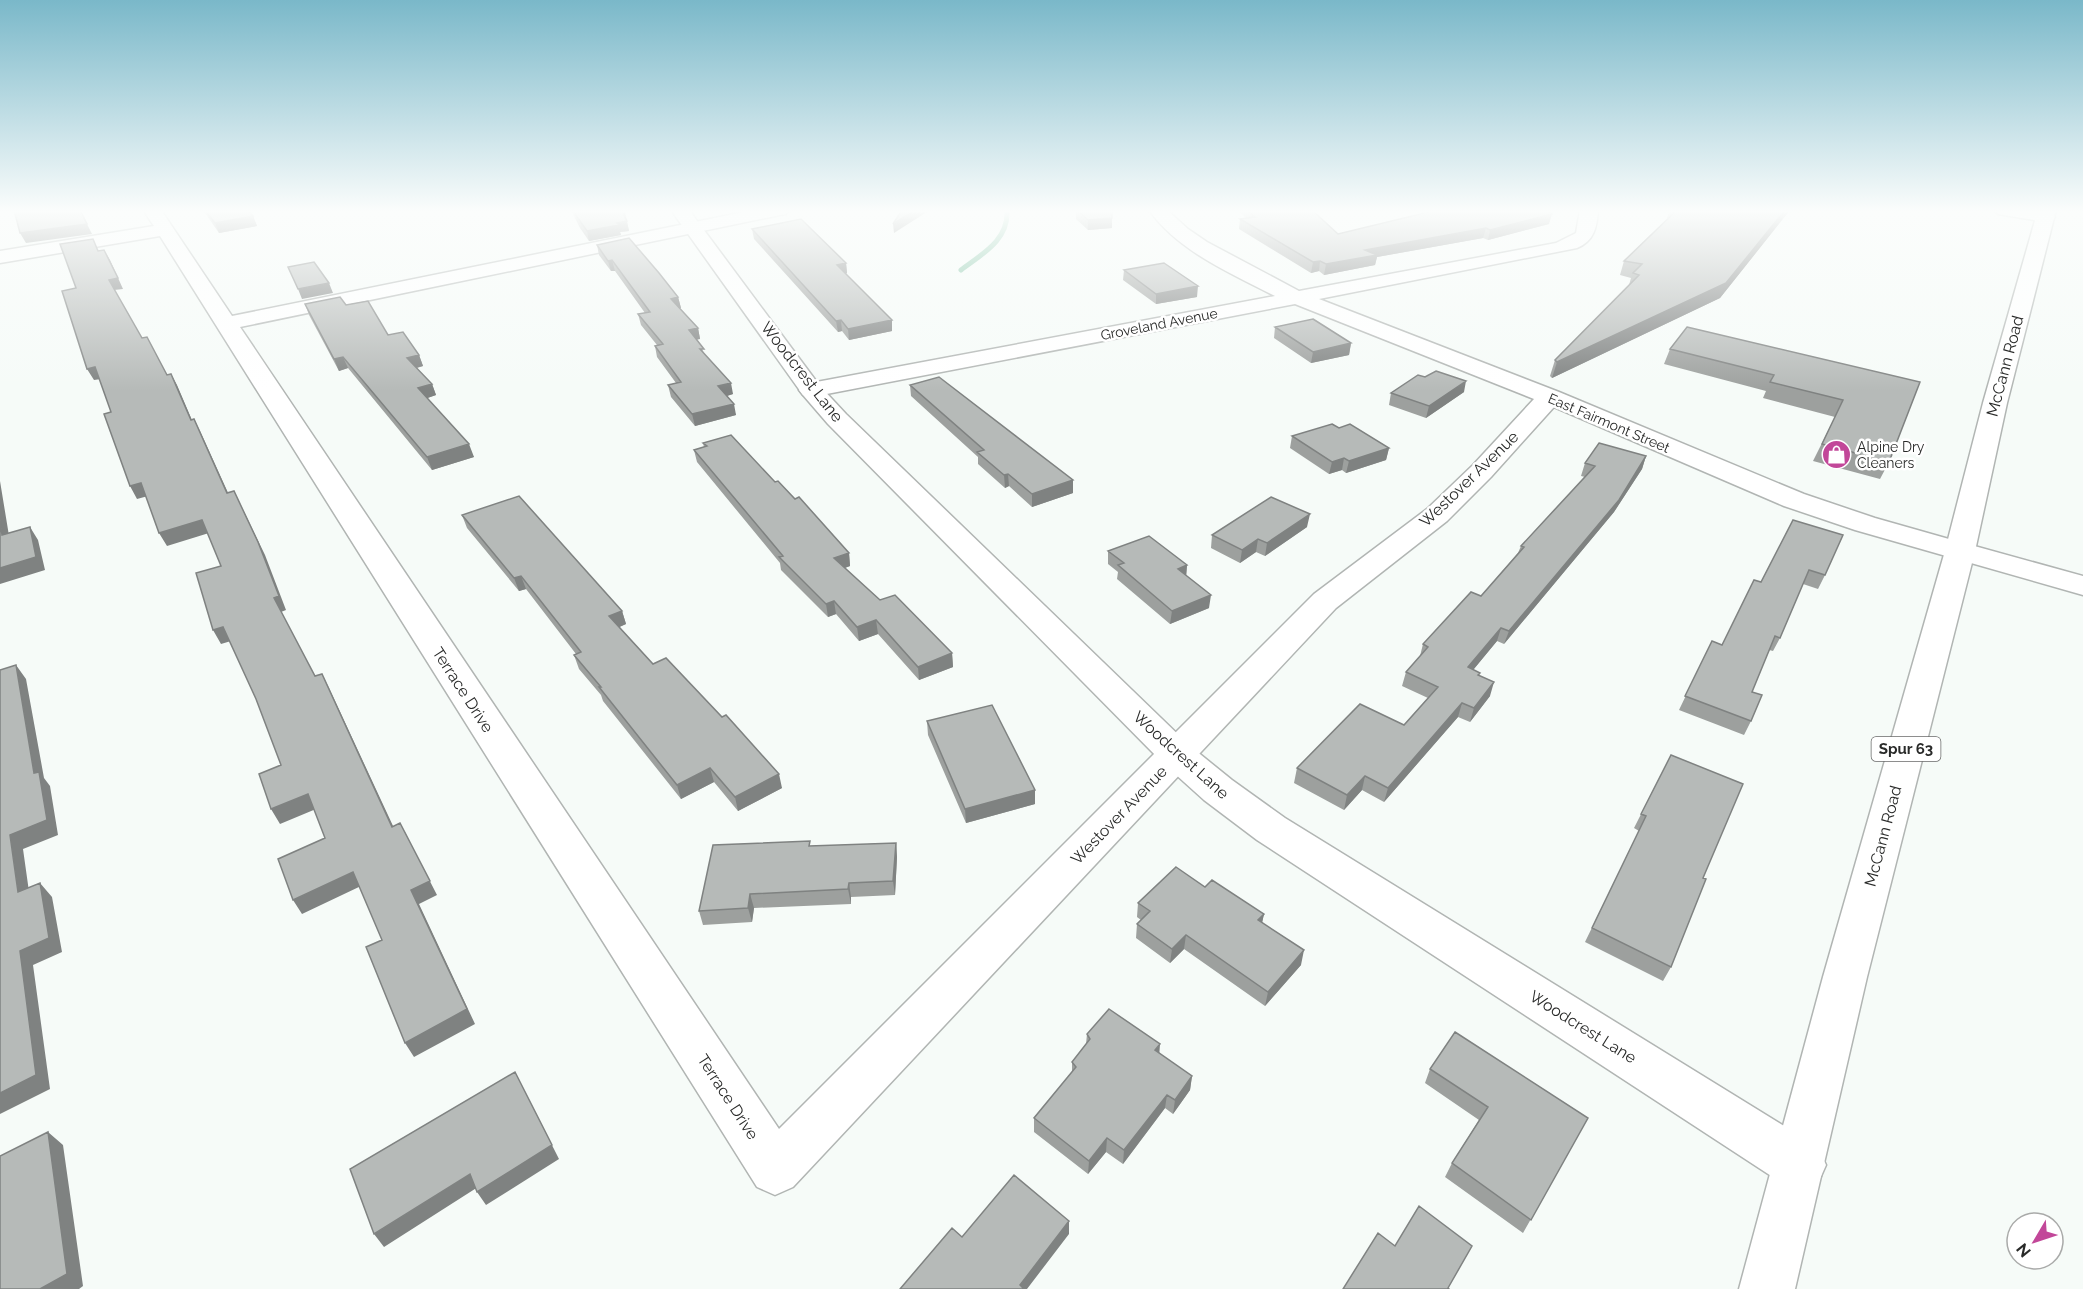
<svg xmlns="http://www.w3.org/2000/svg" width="2083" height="1289" font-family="Raleway,sans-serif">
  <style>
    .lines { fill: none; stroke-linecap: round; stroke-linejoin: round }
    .stream { stroke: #75bd9b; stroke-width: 5 }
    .street-casing { stroke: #b1b5b3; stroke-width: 3 }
    .secondary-casing { stroke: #b1b5b3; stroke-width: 3 }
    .primary-casing { stroke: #b1b5b3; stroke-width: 3 }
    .street { fill: #fff; fill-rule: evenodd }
    .secondary { fill: #fff; fill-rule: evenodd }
    .primary { fill: #fff; fill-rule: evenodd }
    .wall { fill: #9da09e }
    .shaded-wall { fill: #7f8281 }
    .building { fill: #b6bab8; stroke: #7f8281; stroke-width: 1.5 }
    .labels { text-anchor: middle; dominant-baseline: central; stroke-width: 5; stroke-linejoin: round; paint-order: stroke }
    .far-street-label { font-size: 14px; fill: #292a29; stroke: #fff }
    .far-poi-label { font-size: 14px; fill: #292a29; stroke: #fff; text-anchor: start }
    .shield { fill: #fff; stroke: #696a69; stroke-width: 1.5 }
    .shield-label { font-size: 15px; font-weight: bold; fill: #292a29 }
    .street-label { font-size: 16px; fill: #292a29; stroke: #fff }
  </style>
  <rect width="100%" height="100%" fill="#f6fbf8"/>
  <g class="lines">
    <!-- stream -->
    <path class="stream" d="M961,270C982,254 1009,240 1007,210"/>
    <defs>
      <path id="street" d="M143,210H161L232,316L754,210H789L786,214L780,215L240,327L779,1129L1314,594L1427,509L1473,465L1534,399L1295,304L811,397L803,395L799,390L803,385L811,383L1275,296C1232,274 1178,251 1149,210H1167L1188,229L1207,242L1299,291L1556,243L1576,233L1580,210H1598C1597,227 1594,241 1577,248L1319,299L1559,392L1804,494L1875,518L1970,545L1975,551L1970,557L1960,560L1855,530L1784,506L1554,407L1491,477L1447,521L1336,608L793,1187L775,1195L757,1187L160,236L0,263V251L154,226Z
        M1995,210H2036L2052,213L2055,217L2052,221L2046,222L1998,214Z"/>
      <path id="secondary" d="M671,210H689L819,385L846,414L1190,746L1232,780L1285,818L1818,1147L1826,1165L1818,1183L1800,1191L1782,1183L1257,840L1204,800L1164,764L828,424L803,395Z
        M1960,542L2083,576V595L1950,557L1945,551L1950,545Z"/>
      <path id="primary" d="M2038,210H2056L2007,403L1975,551L1867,977L1795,1289H1739L1823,977L1945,551L1983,403Z"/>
    </defs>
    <!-- street casing -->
    <use href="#street" class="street-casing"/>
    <!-- secondary casing -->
    <use href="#secondary" class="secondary-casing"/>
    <!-- primary casing -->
    <use href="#primary" class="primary-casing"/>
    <!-- street -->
    <use href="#street" class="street"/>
    <!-- secondary -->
    <use href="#secondary" class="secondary"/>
    <!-- primary -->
    <use href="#primary" class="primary"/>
  </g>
  <!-- wall -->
  <path class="wall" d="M203,210H248L253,216L257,226L219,233Z
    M571,210H624L629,231L620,232L621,235L589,241L580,228Z
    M1076,210L1112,228L1088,230L1076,219Z
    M1238,210H1312L1338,234L1549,224L1488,240L1483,238L1377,257L1375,265L1324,275L1319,271L1311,273L1239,229L1240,219L1246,218Z
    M1670,210H1790L1720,298L1552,378L1550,376L1555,360L1629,285L1631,278L1620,275L1624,261L1668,218H1667Z
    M752,229L846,263L847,273L846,274L892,320V331L849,340L842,331L838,332L754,239Z
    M597,245L678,297L681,308H680L698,328L700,339H697L705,355L733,394L727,396L736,415L695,426L671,397L668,385L676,383L657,357L655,346L657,345L641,325L638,314L645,313L615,271H611L599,255Z
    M1124,270L1197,297L1156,304L1123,280Z
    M305,304L346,305L419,355L423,366L417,368L432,384L436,395L427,398L474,457L432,470L348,368L339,371L309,315Z
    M1275,327L1351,343L1349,355L1311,363L1274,338Z
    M1670,349L1920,382L1889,462L1880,479L1813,461L1835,417L1763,398L1766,391L1664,364Z
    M910,385L1073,493L1032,507L1009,486L1005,488L978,464V457L911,396Z
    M1464,392L1426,418L1389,405L1391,393Z
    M1339,428L1389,448L1386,460L1346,473L1342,470L1329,474L1290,448L1292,436Z
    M703,443L775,482L795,499L849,553L850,566L845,568L880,600L952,653L953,667L919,680L878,634L859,641L836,614L828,617L781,570L780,563L697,462L694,450L704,447Z
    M1646,456L1642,469L1614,512L1504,644L1497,641L1473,670L1480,673L1479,676L1490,696L1470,722L1458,717L1384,802L1362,790L1344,810L1294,783L1297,768L1404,725L1428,698L1402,686L1406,672L1420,656L1423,644L1481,596L1518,553L1521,546L1585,477L1581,476L1585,463Z
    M462,515L622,611L626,624L619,627L653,664L782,788L738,811L714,782L681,799L603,701L601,695L579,669L574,655L576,654L526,589L519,591L467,528Z
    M1793,520L1825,575L1818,589L1803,584L1780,638L1773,651L1769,650L1752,692L1751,721L1744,735L1679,710L1712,641L1722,645L1761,582Z
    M1307,527L1265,556L1256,552L1240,563L1211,548L1212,535Z
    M1108,551L1187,565L1186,575L1209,608L1170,624L1117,579L1118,572L1108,564Z
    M927,721L1035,804L966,823L928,735Z
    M1671,755L1703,878L1671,967L1663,981L1585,942L1639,831L1634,828Z
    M896,843L897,857L895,895L851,897V904L754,908L752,922L703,925L699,911L811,846Z
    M1205,887L1264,914L1262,922L1301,965L1265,1006L1184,949L1170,963L1136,938L1137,924L1141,920L1137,917L1138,903Z
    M1087,1034L1159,1053L1192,1076L1190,1090L1173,1114L1165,1108L1123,1164L1106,1152L1088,1174L1034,1132V1118L1072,1072V1062L1086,1044Z
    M1430,1069L1588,1118L1523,1233L1445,1177L1452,1163L1479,1120L1425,1083Z"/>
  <!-- shaded-wall -->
  <path class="shaded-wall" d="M80,210L92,234L26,243L20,233Z
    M915,210H930L894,233L893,224Z
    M1785,210H1790L1720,298L1552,378L1557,362Z
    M625,211L627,221L622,212Z
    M1552,214L1549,224L1488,240L1490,230Z
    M253,216L257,226L219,233L215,223Z
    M1112,218V228L1088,230V220Z
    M627,221L629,231L620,232L621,235L589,241L587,231L617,223Z
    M1486,228L1483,238L1377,257L1375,265L1324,275L1326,264L1365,250Z
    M104,250L110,260L123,289L114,290L109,280Z
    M612,260L615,271H611L608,261Z
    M1320,261L1319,271L1311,273L1313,262Z
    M846,263L847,273L839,275L837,265Z
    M329,283L333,293L302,299L298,289Z
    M1198,286L1197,297L1156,304V294Z
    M678,297L681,308L674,309L671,299Z
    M841,320L842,331L838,332L836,321Z
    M892,320V331L849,340L848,329Z
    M698,328L700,339L691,341L689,330Z
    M1351,343L1349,355L1311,363L1313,352Z
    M419,355L423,366L411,369L407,358Z
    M343,357L348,368L339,371L334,359Z
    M95,367L101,379L94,380L87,369Z
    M171,374L177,385L197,432L191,420Z
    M1466,381L1464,392L1426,418L1429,406Z
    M731,383L733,394L720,398L718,386Z
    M432,384L436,395L422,400L418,388Z
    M734,404L736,415L695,426L692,414Z
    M194,419L200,431L234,506L227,493Z
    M469,444L474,457L432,470L427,457Z
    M1389,448L1386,460L1346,473L1349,461Z
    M1646,456L1642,469L1614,512L1504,644L1509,631Z
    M1344,458L1342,470L1329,474L1332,462Z
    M1008,474L1009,486L1005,488L1004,475Z
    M1073,480V493L1032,507V494Z
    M0,481L11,548L2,535L0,520Z
    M141,483L148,496L137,499L130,486Z
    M234,491L265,555L286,610L281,612L274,598Z
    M1310,514L1307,527L1265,556L1267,543Z
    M202,520L209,533L167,546L159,533Z
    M30,527L38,540L45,570L0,584V568Z
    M1258,539L1256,552L1240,563L1242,550Z
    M849,553L850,566L836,571L834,558Z
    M1187,565L1186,579L1178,569Z
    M521,576L526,589L519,591L514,578Z
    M1211,595L1209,608L1170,624L1172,611Z
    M834,601L836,614L828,617L826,604Z
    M622,611L626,624L613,630L609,616Z
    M876,620L878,634L859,641L857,627Z
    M223,627L231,641L221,644L213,630Z
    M1501,628L1497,641L1464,681L1468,667Z
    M952,653L953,667L919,680L918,667Z
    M16,665L26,679L44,778L50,786L58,835L23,849L31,906L18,892L10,835L34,773Z
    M322,674L329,688L400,841L392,827Z
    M1494,682L1490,696L1470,722L1474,708Z
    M1462,703L1458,717L1384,802L1388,788Z
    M710,768L714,782L681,799L677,785Z
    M779,774L782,788L738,811L735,797Z
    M1365,776L1362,790L1344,810L1347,795Z
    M1035,790V804L966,823L965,809Z
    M308,794L316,809L280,824L271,809Z
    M400,823L437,895L419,904L475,1024L414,1057L405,1043L411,890Z
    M896,843L897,857L895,895L893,881Z
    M353,872L361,886L302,914L293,900Z
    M40,883L52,897L62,952L33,965L50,1089L0,1114V1093L20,951Z
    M849,883L851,897V904L848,889Z
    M750,894L754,908L752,922L748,908Z
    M1264,914L1261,928L1258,920Z
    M1186,935L1184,949L1170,963L1172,949Z
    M1304,950L1301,965L1265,1006L1268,992Z
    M1160,1044L1159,1058L1155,1050Z
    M515,1072L559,1159L486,1205L477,1192Z
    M1192,1076L1190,1090L1173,1114L1175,1100Z
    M1167,1095L1165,1108L1123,1164L1124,1150Z
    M48,1132L63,1145L83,1286L79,1289H40Z
    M1107,1138L1106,1152L1088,1174L1089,1161Z
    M470,1174L478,1187L384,1247L374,1234Z
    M1069,1221V1234L1027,1289H1020V1285Z"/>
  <!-- building -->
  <path class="building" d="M14,210H80L87,224L20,233Z
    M205,210H248L253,216L215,223Z
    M573,210H624L625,211L622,212L627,221L617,223L619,225L587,231L578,218Z
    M902,210H915L893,224Z
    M1077,210H1112V218L1088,220Z
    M1248,210H1312L1338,234L1437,210H1546L1552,214L1490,230L1486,228L1365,250L1377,255L1326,264L1320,261L1313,262L1240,219L1255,217Z
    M1677,210H1785L1726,283L1557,362L1555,360L1639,275L1633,273L1642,264L1624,261Z
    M801,219L846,263L837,265L892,320L848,329L841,320L836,321L752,229Z
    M629,238L659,273L678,297L671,299L698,328L689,330L704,349H700L731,383L718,386L734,404L692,414L668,385L681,382L655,346L663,344L638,314L650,312L612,260L608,261L597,245Z
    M93,239L98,251L104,250L118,278L109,280L142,338L147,337L167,375L171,374L191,420L194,419L227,493L234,491L258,542L279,596L274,598L315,676L322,674L392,827L400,823L430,881L411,890L467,1009L405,1043L366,947L382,940L353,872L293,900L278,859L325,838L308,794L271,809L259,774L281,765L256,699L223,627L213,630L196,573L221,566L202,520L159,533L141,483L130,486L104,414L111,412L95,367L87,369L62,291L76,288L60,244Z
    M314,262L329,283L298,289L288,267Z
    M1164,263L1198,286L1156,294L1124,270Z
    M340,297L346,305L368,301L388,335L403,332L419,355L407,358L432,384L418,388L469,444L427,457L343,357L334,359L305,304Z
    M1313,319L1351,343L1313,352L1275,327Z
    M1687,327L1920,382L1889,462L1822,444L1843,400L1770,382L1774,375L1670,349Z
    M1436,371L1466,381L1429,406L1391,393L1418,375L1425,377Z
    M939,377L1073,480L1032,494L1008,474L1004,475L977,452L984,450L910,385Z
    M1332,424L1339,428L1350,424L1389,448L1349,461L1344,458L1332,462L1292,436Z
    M731,435L775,482L778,481L795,499L799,497L849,553L834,558L880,600L895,595L952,653L918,667L876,620L857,627L834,601L826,604L779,557L783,556L694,450L707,446L703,443Z
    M1599,443L1646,456L1619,500L1509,631L1501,628L1468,667L1480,673L1478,675L1494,682L1474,708L1462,703L1388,788L1365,776L1347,795L1297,768L1360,704L1404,725L1438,687L1406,672L1428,647L1423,644L1471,592L1481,596L1524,547L1521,546L1595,466L1585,463Z
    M519,496L622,611L609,616L653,664L666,658L722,717L726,715L779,774L735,797L710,768L677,785L599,687H601L574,655L581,652L521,576L514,578L462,515Z
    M1271,497L1310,514L1267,543L1258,539L1242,550L1212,535Z
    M0,520L2,535L30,527L36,557L0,568Z
    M1793,520L1843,535L1825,575L1809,570L1780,638L1775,636L1752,692L1762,695L1751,721L1685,696L1712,641L1722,645L1754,580L1761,582Z
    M1149,536L1187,565L1178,569L1211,595L1172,611L1118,565L1124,563L1108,551Z
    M16,665L34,773L39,772L47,820L10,835L18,892L40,883L49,938L20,951L36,1075L0,1093V670Z
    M992,705L1035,790L965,809L927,721Z
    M1671,755L1743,784L1703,878L1706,879L1671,967L1592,928L1646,816L1641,814Z
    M810,841L809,846L896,843L893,881L849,883L848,889L750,894L748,908L699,911L713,845Z
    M1176,867L1205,887L1212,880L1264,914L1258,920L1304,950L1268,992L1186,935L1172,949L1137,924L1150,911L1138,903Z
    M1109,1009L1160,1044L1155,1050L1192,1076L1175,1100L1167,1095L1124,1150L1107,1138L1089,1161L1034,1118L1076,1067L1072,1062L1090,1039L1087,1034Z
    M1455,1032L1588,1118L1531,1220L1452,1163L1488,1107L1430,1069Z
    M515,1072L552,1145L477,1192L470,1174L374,1234L350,1169Z
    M48,1132L67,1274L40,1289H0V1156Z
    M1014,1175L1069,1221L1020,1285L1024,1289H900L952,1228L962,1237Z
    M1419,1206L1472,1246L1448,1288L1449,1289H1343L1378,1233L1395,1246Z"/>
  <!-- sky -->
  <linearGradient id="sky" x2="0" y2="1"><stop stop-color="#7ab8c9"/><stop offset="0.54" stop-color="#fbfdfc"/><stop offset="1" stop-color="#fbfdfc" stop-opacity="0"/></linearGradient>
  <rect width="2083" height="391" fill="url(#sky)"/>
  <!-- icons -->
  <defs>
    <symbol id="shop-disc" viewBox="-11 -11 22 22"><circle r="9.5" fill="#c24799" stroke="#fff"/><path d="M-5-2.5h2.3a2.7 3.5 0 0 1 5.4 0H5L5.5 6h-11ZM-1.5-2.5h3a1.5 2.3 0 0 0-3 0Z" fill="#fff"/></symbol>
  </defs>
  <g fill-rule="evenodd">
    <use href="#shop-disc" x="1820" y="438" width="33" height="33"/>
  </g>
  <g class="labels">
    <!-- far-street labels -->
    <g class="far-street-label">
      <text transform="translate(1159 324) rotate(-11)">Groveland Avenue</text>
      <text transform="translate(1609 423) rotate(23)">East Fairmont Street</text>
    </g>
    <!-- far-poi labels -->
    <g class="far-poi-label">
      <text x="1857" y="447">Alpine Dry<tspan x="1857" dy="16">Cleaners</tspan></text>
    </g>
    <!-- shield labels -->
    <rect class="shield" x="1871.5" y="737" width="69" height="24" rx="4.5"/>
    <g class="shield-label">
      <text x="1906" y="749">Spur 63</text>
    </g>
    <!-- street labels -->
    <g class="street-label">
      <text transform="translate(2005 366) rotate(-75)">McCann Road</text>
      <text transform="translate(802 372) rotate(52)">Woodcrest Lane</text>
      <text transform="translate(1469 479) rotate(-44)">Westover Avenue</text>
      <text transform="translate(463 690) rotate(57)">Terrace Drive</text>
      <text transform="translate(1181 755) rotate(42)">Woodcrest Lane</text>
      <text transform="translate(1119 815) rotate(-46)">Westover Avenue</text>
      <text transform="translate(1883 836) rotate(-75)">McCann Road</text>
      <text transform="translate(1583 1027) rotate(32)">Woodcrest Lane</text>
      <text transform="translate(728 1097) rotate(57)">Terrace Drive</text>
    </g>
  </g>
  <!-- north arrow -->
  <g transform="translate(2035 1241) rotate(231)"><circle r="28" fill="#ffffff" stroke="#a9aaa9" stroke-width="1.5"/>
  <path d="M0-4.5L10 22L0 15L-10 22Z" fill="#c24799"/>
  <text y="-9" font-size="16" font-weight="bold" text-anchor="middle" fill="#292a29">N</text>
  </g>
</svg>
